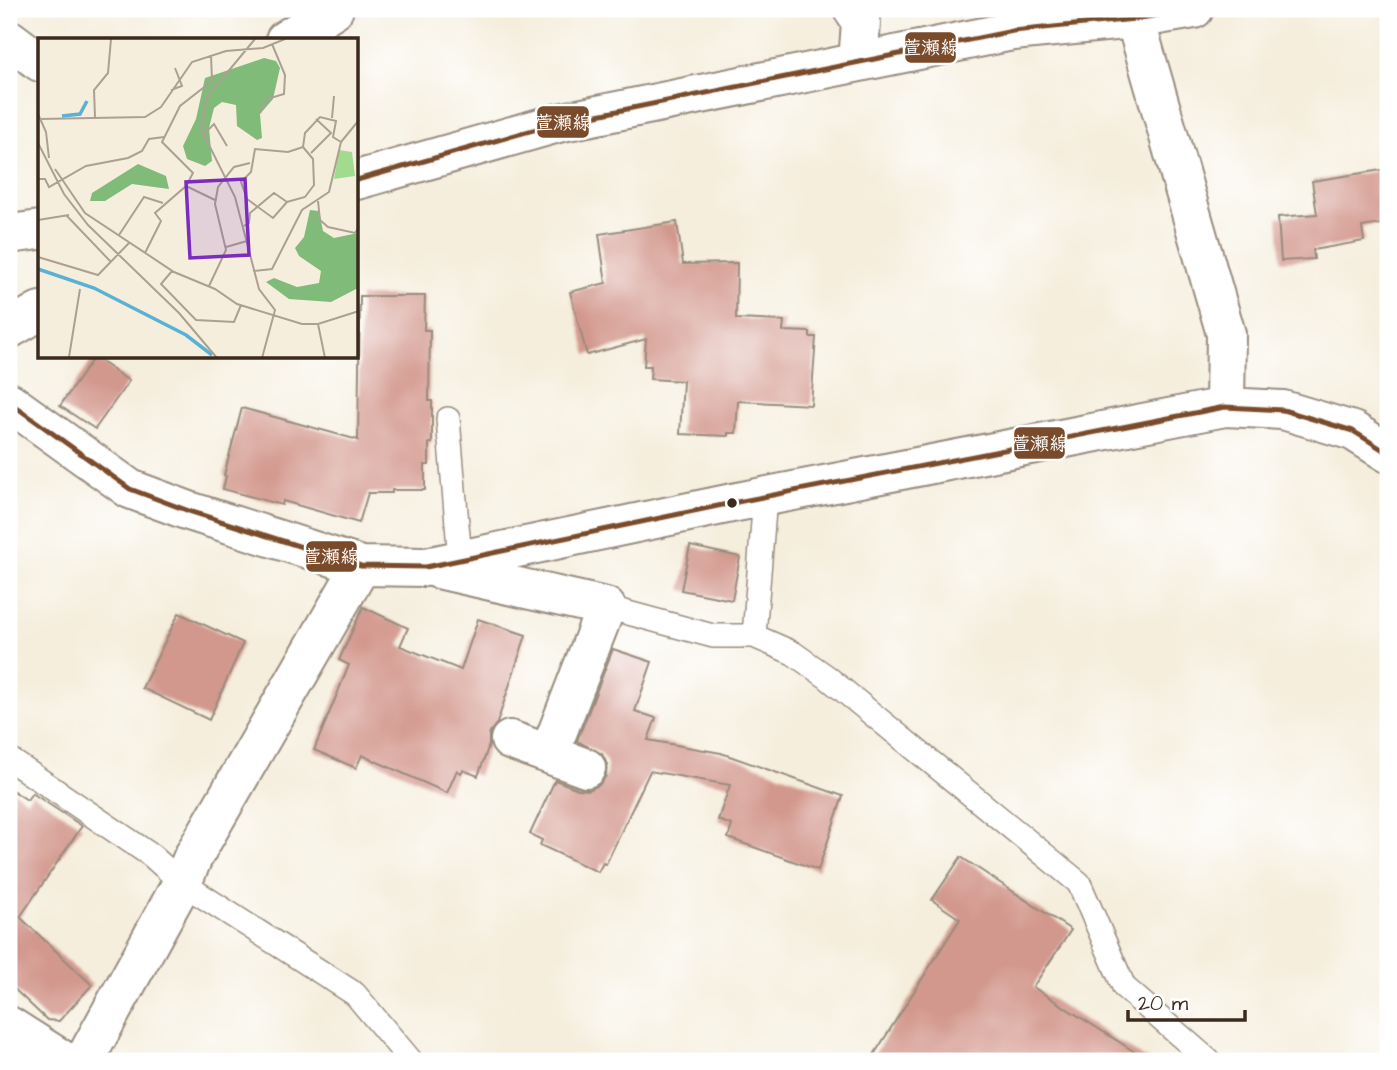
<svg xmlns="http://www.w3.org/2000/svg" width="1397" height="1070" font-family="'Architects Daughter','Klee One',sans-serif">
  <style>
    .building { fill: #d3988d }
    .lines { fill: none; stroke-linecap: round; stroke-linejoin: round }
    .service-casing { stroke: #988c7e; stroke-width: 26 }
    .minor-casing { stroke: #988c7e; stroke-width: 42 }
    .tertiary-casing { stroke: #988c7e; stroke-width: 42 }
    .service { stroke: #fff; stroke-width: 23 }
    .minor { stroke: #fff; stroke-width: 38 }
    .tertiary { stroke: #fff; stroke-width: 38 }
    .bus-1-casing { stroke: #fff; stroke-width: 10 }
    .bus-1 { stroke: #7a4b2a; stroke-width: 5 }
    .bus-dot { fill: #3b2a1e; stroke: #fff; stroke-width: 2.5 }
    .inset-river { fill: none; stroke: #59b1d6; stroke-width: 3.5 }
    .inset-road { fill: none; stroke: #aba091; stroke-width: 2 }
    .view { fill: #7b2cbf; fill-opacity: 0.15; stroke: #7b2cbf; stroke-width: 3.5 }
    .inset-edge { fill: none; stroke: #3b2a1e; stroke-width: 3.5 }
    .line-badge { stroke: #fff; stroke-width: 2.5 }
    .badge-label { font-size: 19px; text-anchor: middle; font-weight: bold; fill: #fff }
  </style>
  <rect width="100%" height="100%" fill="#fff"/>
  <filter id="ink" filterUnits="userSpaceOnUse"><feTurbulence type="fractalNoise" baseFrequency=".0143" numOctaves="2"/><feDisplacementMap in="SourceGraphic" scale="14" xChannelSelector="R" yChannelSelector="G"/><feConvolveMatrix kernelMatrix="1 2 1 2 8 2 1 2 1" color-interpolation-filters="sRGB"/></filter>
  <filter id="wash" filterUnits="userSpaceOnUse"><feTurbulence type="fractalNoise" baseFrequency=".00686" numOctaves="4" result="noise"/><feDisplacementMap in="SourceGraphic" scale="28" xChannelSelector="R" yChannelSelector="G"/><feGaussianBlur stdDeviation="1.57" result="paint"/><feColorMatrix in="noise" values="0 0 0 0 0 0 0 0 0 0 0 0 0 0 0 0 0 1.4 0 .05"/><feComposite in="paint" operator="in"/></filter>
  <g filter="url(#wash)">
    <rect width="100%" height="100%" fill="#f5eedd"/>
    <g id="blocks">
      <!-- building -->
      <path class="building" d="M1388,169V223L1362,227L1364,241L1313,250L1314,259L1281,261L1278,217L1317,214L1312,181Z
        M677,222L683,264L737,263L736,319L784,321L783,331L810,332V337H816L811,405L738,401L736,433H728V436L680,434L683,381L650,379L651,366H644L646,339L587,355L570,292L606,283L599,234Z
        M360,296H425L424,330H430L429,401H432V443H429V465H425V490H392V493H368L359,523L283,501L282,505L223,489L226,476L224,475L242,408L358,440Z
        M94,357L129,381L95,429L60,406Z
        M690,546L740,557L732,600L681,590Z
        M363,607L408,628L400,646L461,670L478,619L526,635L497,723L489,733V745L478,776L463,770L461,773L457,770L447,793L362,755L356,768L314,750L349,665L339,660Z
        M179,613L243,643L209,720L142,688Z
        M613,649L652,662L635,711L656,718L648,740L721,753L843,796L818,870L728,838L732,825L718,820L730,785L650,771L606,864L603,863L598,872L540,845L542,840L530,834L555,780L578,789L589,790L599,785L606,776L607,764L602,754L577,741Z
        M9,788L27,800L32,793L82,826L20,917L92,985L59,1021L47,1020L9,984Z
        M961,857L1071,930L1033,987L1149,1061H870L960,919L932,900Z"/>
    </g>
  </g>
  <g filter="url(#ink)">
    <use href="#blocks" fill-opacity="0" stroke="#988c7e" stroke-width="2"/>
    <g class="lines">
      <defs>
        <path id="service" d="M448,419L460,559
          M606,607L713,636H754L793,653L827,677L1079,883L1124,987L1209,1061
          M754,636L765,497
          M9,759L152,856L182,883L355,994L411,1061"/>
        <path id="minor" d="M853,9L861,23L858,62
          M1135,19L1226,334L1225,407
          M9,39L40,62
          M285,40L334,9
          M9,234L40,230
          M9,402L130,489L189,511L361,566L426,567L732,503L1225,407L1283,410L1353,431L1388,453
          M438,569L606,607L549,754
          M510,740L586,768
          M9,1026L64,1061
          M84,1061L182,883L193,857L361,566"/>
        <path id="tertiary" d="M357,180L558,123L1013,31L1135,19L1194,9
          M9,329L40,311"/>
      </defs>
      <!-- service casing -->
      <use href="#service" class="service-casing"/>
      <!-- minor casing -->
      <use href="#minor" class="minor-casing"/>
      <!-- tertiary casing -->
      <use href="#tertiary" class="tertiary-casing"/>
      <!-- service -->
      <use href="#service" class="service"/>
      <!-- minor -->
      <use href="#minor" class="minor"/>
      <!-- tertiary -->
      <use href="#tertiary" class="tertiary"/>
      <defs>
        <path id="bus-1" d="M357,180L558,123L1013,31L1135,19L1194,9
          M9,402L130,489L189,511L361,566L426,567L732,503L1225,407L1283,410L1353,431L1388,453"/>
      </defs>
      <!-- bus-1 casing -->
      <use href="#bus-1" class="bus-1-casing"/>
      <!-- bus-1 -->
      <use href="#bus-1" class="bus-1"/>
    </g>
  </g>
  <!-- markers -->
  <circle class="bus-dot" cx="732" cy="503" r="6"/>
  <!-- overview -->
  <g transform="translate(38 38)">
    <rect width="320" height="320" fill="#f5eedd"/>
    <path d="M301,112L314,114L317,138L296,141Z" fill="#a1db8e"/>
    <path d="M226,20L238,23L242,30L235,61L222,76L224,100L219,102L199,88L198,67L184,64L176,70L171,90L174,123L167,128L149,121L145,108L158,81L167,40ZM100,126L128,138L131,151L94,146L67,163H52L54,155ZM272,172L281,173L285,193L296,200L320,195V250L293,264L251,261L228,244L236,240L259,249L281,245L283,233L261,218L257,210L266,199Z" fill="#80bb79"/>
    <path class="inset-river" d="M24,78L42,76L49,63M0,231L56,250L148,297L174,317"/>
    <path class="inset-road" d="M217,1L169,59L163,91L197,159L221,251L237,272L224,320M133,52L144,48L137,30M222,75L229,61L246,56L247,37L234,6M0,76L8,94L11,120M57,79L56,52L70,35L73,1M294,80L296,58M1,81L107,79L123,69L154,24L188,13L225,10L247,1M166,96L176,86L189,108M0,105L26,156L50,187L141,275L179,320M265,109L275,121L276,147L267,159L249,164L235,180L209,161L203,144L213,134L217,111L250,114ZM265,109L267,95L282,79L298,83L295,99L303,104M273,115L293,95L278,81M17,131L47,175L136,234L177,251L199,266L264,286H280L321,273M0,141H7L11,149L48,128L90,120L104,113L111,101L126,99M148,148L177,162M280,163L282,182L290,189L317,195L321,189M29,178L73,224M0,182L31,177M206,188L211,185L212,175L236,155L249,164M81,197L106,159L125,165M188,209L209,203M107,215L123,183L117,175L148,148L155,135L124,104L142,68L174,43L173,17M0,219L60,237L91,205M134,233L123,246L158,282L196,284L203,267M215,233L234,231L264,172L291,154L303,104L321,82M171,248L188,212L177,166L180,149L196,129L212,125M280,286L287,320M31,319L42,251M5,320H36"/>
    <path class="view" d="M207,141L211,217L152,220L148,144Z"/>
    <rect width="320" height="320" class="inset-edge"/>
  </g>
  <g class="line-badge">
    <rect x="904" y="31" width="53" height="33" rx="7" fill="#7a4b2a"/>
    <rect x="536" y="105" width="54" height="34" rx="7" fill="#7a4b2a"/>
    <rect x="1013" y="426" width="53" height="34" rx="7" fill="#7a4b2a"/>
    <rect x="305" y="540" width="53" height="33" rx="7" fill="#7a4b2a"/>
  </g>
  <g class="badge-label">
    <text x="931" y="54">萱瀬線</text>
    <text x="563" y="129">萱瀬線</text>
    <text x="1040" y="450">萱瀬線</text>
    <text x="331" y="563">萱瀬線</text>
  </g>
  <!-- margin -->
  <rect width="1397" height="1070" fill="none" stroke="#fff" stroke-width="35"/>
  <!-- scale -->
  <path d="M1128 1010v10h117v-10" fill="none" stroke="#3b2a1e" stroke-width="3.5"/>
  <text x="1138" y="1010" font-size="21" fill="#3b2a1e" stroke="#ffffff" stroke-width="5" paint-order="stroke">20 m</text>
</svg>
